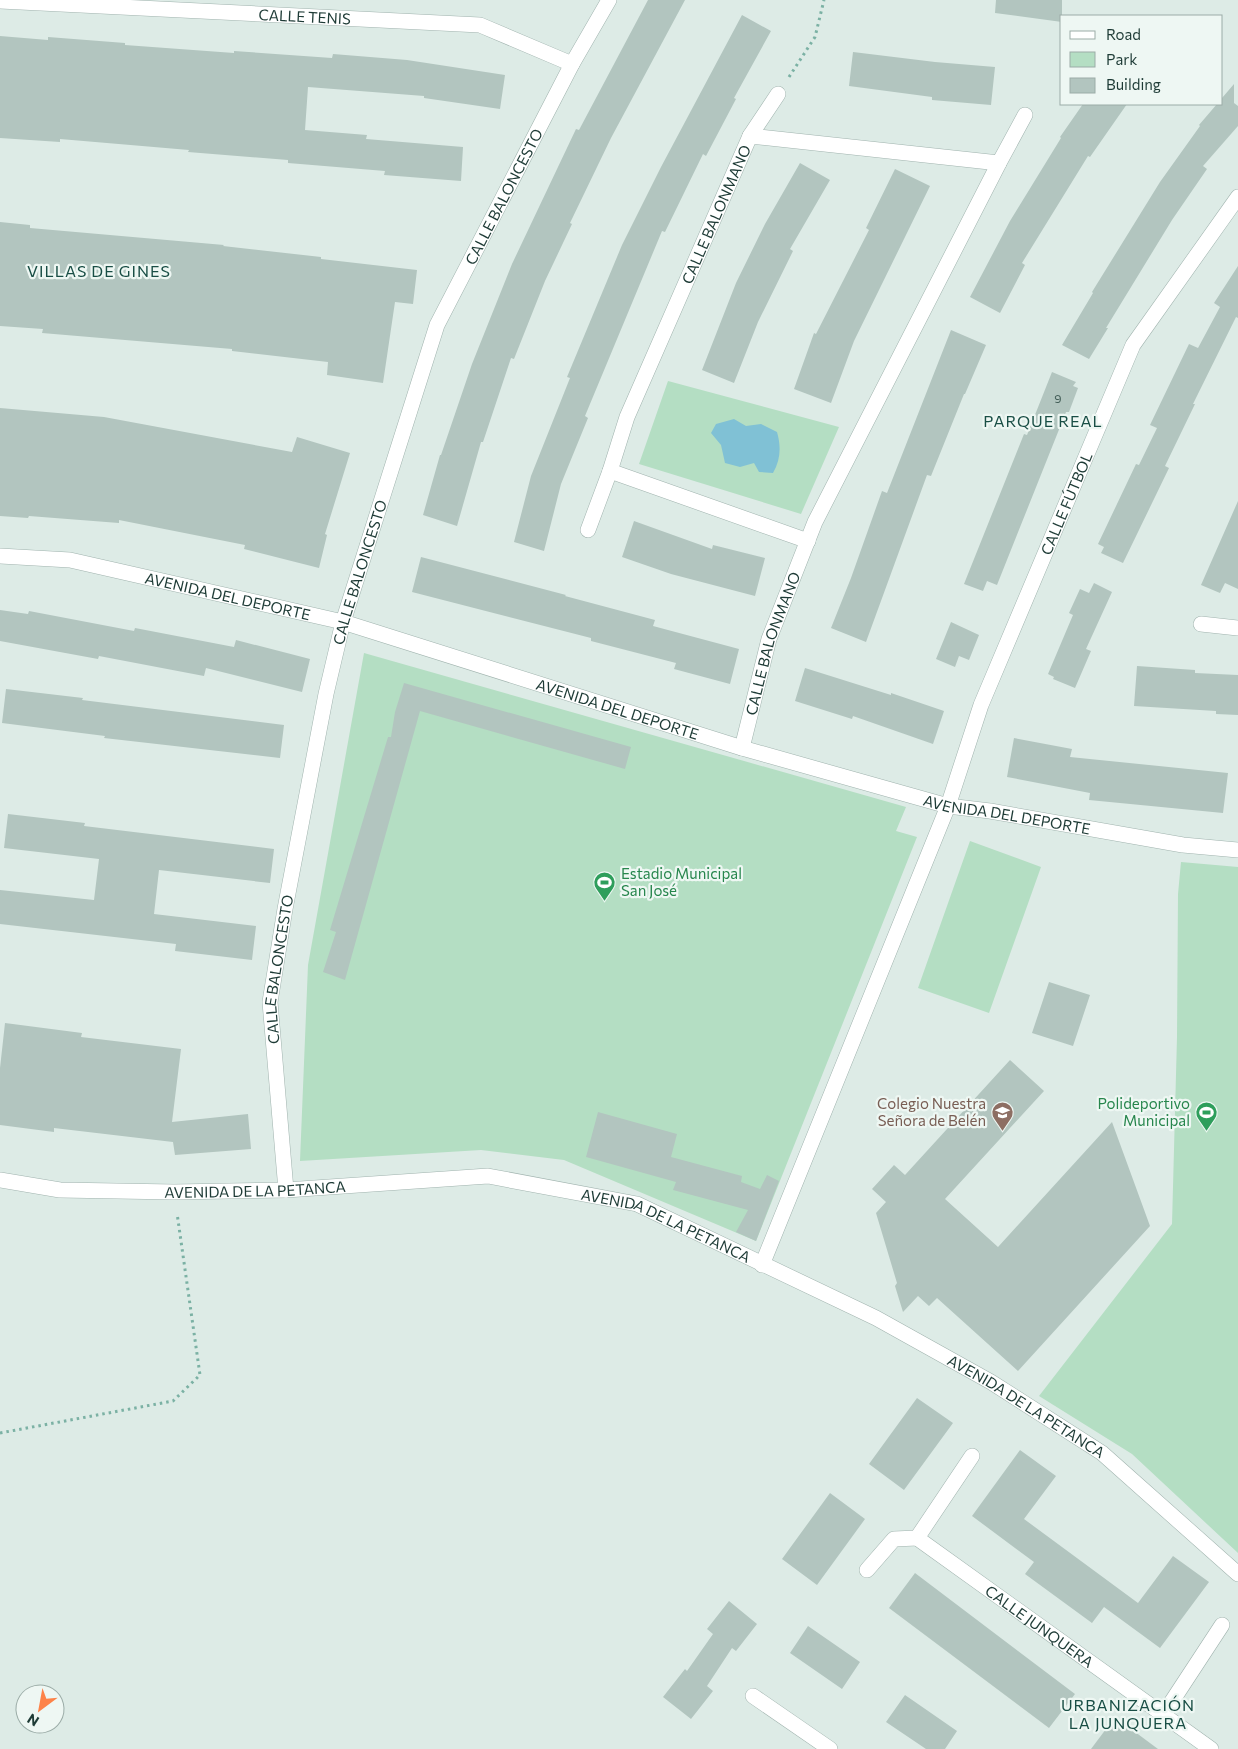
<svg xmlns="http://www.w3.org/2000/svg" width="1238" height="1749" font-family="Commissioner,sans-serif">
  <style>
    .green { fill: #b4dec3 }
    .water { fill: #80c1d5 }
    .building { fill: #b2c5bf }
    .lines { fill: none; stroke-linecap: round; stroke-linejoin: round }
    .pedestrian-casing { stroke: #a0b3ae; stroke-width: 16 }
    .minor-casing { stroke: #a0b3ae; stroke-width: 16 }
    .path { stroke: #7bb1a4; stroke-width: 3; stroke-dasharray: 2.5 4; stroke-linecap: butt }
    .pedestrian { stroke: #fff; stroke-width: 15 }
    .minor { stroke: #fff; stroke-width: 15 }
    .labels { text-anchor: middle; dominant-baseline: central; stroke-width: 4.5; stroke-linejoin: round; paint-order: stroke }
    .number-label { font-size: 12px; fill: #435e58 }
    .street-label { font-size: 15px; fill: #1e3b36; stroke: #eef7f3 }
    .leisure-label { font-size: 15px; fill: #27864d; stroke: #eef7f3; text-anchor: start }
    .education-label { font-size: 15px; fill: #785e54; stroke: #eef7f3; text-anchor: end }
    .neighbourhood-label { font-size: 16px; letter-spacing: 1px; fill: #194e45; stroke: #eef7f3 }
  </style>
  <rect width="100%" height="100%" fill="#ddebe6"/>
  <!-- green -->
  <path class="green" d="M668,381L839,427L801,514L639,464Z
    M364,653L906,807L896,831L917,837L756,1241L564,1160L481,1150L300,1161L308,965Z
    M970,841L1041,867L989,1013L918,988Z
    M1181,862L1238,867V1553L1132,1454L1039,1396L1172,1224L1177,1037L1178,894Z"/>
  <!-- water -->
  <path class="water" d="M734,419L746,426L761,424L777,432C781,446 781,459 773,473L759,472L754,463L740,467L725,463L721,445L711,433L716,424Z"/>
  <!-- building -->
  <path class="building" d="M648,0H685L611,138L570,223L572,224L545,281L514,359L511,358L483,442H481L457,526L423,515L440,455H441L472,364L512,264L576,129L579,130Z
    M996,0H1062V22L995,13Z
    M742,15L771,31L734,98L736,99L706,156L703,154L665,232L662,231L585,416L588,418L561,484L544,551L514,542L531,476L570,378L567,377L622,245L661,167Z
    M0,36L48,40V37L125,43V45L234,53V51L332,58L333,54L407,60L505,75L500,109L424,98V96L308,87L305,130L367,135L366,139L463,147L461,181L384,175L385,171L288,163V160L188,152L189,150L60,139V142L0,138Z
    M853,52L935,62L995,67L991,105L932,100V97L849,86Z
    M1234,84V103L1238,106V126L1203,166L1207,169L1172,220L1106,328H1108L1089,359L1062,345L1093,293L1092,292L1160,182L1200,126L1199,125L1217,104H1222V98Z
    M1083,104H1127L1090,157L1088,156L1022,263L1025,265L1000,313L970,297L1010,221L1061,138L1060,137Z
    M800,163L830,180L790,249L793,251L758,322L734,383L702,370L736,283L765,224Z
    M895,169L930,186L854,341L831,403L794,389L814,333L816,334L869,230L866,228Z
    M0,222L30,225V228L224,245L223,246L321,257V259L417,270L413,304L395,302L383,383L327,375L328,362L232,351V349L42,333L43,329L0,326Z
    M1238,266V318L1236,317L1193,404H1195L1165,466L1169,468L1123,563L1101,553L1104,547L1098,544L1136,464L1139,465L1157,428L1150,425L1189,344L1198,348L1220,307L1214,303Z
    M951,330L986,345L965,394H964L931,476L927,475L866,642L831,628L851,578L882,491L887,493Z
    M1052,372L1076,382L1073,386L1078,388L1069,412H1066L997,585L987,581L983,591L964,584L1024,434L1027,435Z
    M0,408L104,417L292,452L297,437L350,453L325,534L327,535L319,568L244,549L245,545L119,520V523L29,516L28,518L0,516Z
    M1238,501V589L1225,583L1220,593L1201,585Z
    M634,521L712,549L713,545L765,558L755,596L671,574L622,557Z
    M421,557L566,595L565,596L655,620L653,626L739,649L730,684L674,669L676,663L591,641V638L412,592Z
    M1094,583L1112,592L1086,649L1091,651L1075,688L1053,679L1054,677L1048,674L1073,615L1069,613L1080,589L1089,593Z
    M0,610L28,614L29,611L134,631L135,628L234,647L236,640L310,659L302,692L206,668L204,676L99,656L98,659L0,641Z
    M951,622L979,635L969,660L959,656L955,667L936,659Z
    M1137,666L1195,670V673L1238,675V715L1216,714V711L1134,706Z
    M805,668L891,695V693L944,711L933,744L853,716L852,719L795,701Z
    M404,683L631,747L625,769L420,711L345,980L323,972L336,932L330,930L388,737H391L395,712Z
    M6,689L83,698L82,700L284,725L280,758L104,738L105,736L2,723Z
    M1014,738L1072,749L1070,757L1228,773L1223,813L1089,800L1090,793L1007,777Z
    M8,814L85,823L84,826L274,849L270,883L159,870L154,914L256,926L252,960L175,951L176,944L0,924V890L94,900L99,859L4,848Z
    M1049,982L1090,995L1073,1046L1032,1033Z
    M5,1023L82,1033L81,1037L181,1049L172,1122L248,1114L251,1149L175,1155L173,1142L54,1128V1132L0,1125V1068Z
    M1010,1060L1044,1091L945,1199L998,1247L1112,1122L1150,1226L1018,1371L937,1298L929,1306L918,1296L903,1312L895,1286L897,1283L876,1213L886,1202L872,1189L894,1165L905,1175Z
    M598,1112L677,1134L671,1157L742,1176L741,1182L760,1189L767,1175L779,1181L756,1241L736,1232L748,1210L673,1190L676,1182L586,1157Z
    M917,1398L953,1423L904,1490L869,1464Z
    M1020,1450L1056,1476L1024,1519L1138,1603L1173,1556L1209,1582L1160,1648L1104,1607L1092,1623L1025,1574L1034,1562L972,1516Z
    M830,1493L865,1519L817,1585L782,1559Z
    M915,1573L1075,1694L1049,1728L889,1608Z
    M729,1601L757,1624L736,1651L732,1648L707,1686L713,1691L691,1719L663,1697L685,1669L687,1671L713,1634L707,1629Z
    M808,1626L860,1662L842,1689L790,1653Z
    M905,1695L957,1731L945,1749H926L886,1722Z
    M1115,1717L1158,1749H1091Z"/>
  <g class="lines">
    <defs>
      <path id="pedestrian" d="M762,1265L948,806"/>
      <g id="minor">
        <path id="s1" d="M0,1L480,25L572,64"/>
        <path d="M750,136L778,94"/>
        <path d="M588,530L610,471"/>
        <path id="s2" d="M808,541L610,471L627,417L750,136L999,163"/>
        <path id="s3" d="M0,556L70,560L343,622L742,748L948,806L990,811L1183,845L1238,850"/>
        <path d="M1201,624L1238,628"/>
        <path id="s4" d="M742,748L769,639L815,522L999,163L1025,115"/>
        <path id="s5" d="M948,806L981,705L1133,345L1238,197"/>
        <path id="s6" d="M0,1180L60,1190L174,1192L286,1190L488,1176L637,1204L876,1318L991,1382L1102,1453L1238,1574"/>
        <path id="s7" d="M286,1190L270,1002L285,909L326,694L343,622L437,325L572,64L609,0"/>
        <path id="s8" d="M917,1538L1211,1749"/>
        <path d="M867,1570L894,1539L917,1538L972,1456"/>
        <path d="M753,1696L830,1749"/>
        <path d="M1163,1715L1222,1625"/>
      </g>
    </defs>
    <!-- pedestrian casing -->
    <use href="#pedestrian" class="pedestrian-casing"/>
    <!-- minor casing -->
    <use href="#minor" class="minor-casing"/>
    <!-- path -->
    <path class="path" d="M789,77L815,37L824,0
      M0,1433L173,1401L200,1375L177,1213"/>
    <!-- pedestrian -->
    <use href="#pedestrian" class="pedestrian"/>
    <!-- minor -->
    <use href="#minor" class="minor"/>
  </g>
  <!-- icons -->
  <defs>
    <symbol id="stadium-pin" viewBox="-11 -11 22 30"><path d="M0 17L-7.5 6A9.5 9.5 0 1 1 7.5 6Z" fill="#2e9e5b" stroke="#eef7f3"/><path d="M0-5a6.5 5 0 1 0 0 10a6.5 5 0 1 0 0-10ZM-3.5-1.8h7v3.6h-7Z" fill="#fff"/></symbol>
    <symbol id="school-pin" viewBox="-11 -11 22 30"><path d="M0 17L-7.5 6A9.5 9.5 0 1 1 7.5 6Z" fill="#8d6e63" stroke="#eef7f3"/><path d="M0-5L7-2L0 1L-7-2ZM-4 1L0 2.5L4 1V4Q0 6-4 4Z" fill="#fff"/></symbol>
  </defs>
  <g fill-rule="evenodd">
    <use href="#stadium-pin" x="592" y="870" width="25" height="34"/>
    <use href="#school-pin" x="990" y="1100" width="25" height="34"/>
    <use href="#stadium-pin" x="1194" y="1100" width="25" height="34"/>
  </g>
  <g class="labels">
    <!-- number labels -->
    <g class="number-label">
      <text x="1058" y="398">9</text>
    </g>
    <!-- street labels -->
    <g class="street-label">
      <text stroke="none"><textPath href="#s1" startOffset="305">CALLE TENIS</textPath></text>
      <text stroke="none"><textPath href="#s7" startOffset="1032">CALLE BALONCESTO</textPath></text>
      <text stroke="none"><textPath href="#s2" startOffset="488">CALLE BALONMANO</textPath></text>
      <text stroke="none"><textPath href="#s5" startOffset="325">CALLE FÚTBOL</textPath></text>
      <text stroke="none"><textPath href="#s7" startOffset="628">CALLE BALONCESTO</textPath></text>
      <text stroke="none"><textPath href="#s3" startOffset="232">AVENIDA DEL DEPORTE</textPath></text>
      <text stroke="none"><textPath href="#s4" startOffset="109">CALLE BALONMANO</textPath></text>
      <text stroke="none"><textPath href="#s3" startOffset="638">AVENIDA DEL DEPORTE</textPath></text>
      <text stroke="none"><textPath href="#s3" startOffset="1042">AVENIDA DEL DEPORTE</textPath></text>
      <text stroke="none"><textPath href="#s7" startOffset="222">CALLE BALONCESTO</textPath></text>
      <text stroke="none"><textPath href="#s6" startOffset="256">AVENIDA DE LA PETANCA</textPath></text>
      <text stroke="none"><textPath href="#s6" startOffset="675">AVENIDA DE LA PETANCA</textPath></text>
      <text stroke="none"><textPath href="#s6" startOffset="1080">AVENIDA DE LA PETANCA</textPath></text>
      <text stroke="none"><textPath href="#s8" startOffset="151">CALLE JUNQUERA</textPath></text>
    </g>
    <!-- leisure labels -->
    <g class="leisure-label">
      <text x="621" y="873">Estadio Municipal<tspan x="621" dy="17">San José</tspan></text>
      <text x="1190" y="1103" text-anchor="end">Polideportivo<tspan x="1190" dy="17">Municipal</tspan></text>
    </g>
    <!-- education labels -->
    <g class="education-label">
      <text x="986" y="1103">Colegio Nuestra<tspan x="986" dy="17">Señora de Belén</tspan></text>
    </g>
    <!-- neighbourhood labels -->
    <g class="neighbourhood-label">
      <text x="99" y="270">VILLAS DE GINES</text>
      <text x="1043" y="420">PARQUE REAL</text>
      <text x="1128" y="1704">URBANIZACIÓN<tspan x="1128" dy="18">LA JUNQUERA</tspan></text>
    </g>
  </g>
  <!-- legend -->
  <rect x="1060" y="15" width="162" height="90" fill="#eef7f3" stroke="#9baca7"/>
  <rect x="1070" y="31" width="25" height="8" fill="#ffffff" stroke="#9baca7"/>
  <text x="1106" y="40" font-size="15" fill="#1e3b36">Road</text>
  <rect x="1070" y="52" width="25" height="15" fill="#b4dec3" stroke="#9baca7"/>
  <text x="1106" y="65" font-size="15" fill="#1e3b36">Park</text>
  <rect x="1070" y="78" width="25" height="15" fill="#b2c5bf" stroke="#9baca7"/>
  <text x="1106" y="90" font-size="15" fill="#1e3b36">Building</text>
  <!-- north arrow -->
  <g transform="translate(40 1709) rotate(212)"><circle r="24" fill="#eef7f3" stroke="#9baca7"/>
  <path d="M0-4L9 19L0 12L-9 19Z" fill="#fd8349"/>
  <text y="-8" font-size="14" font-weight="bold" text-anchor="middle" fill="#1e3b36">N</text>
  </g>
</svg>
